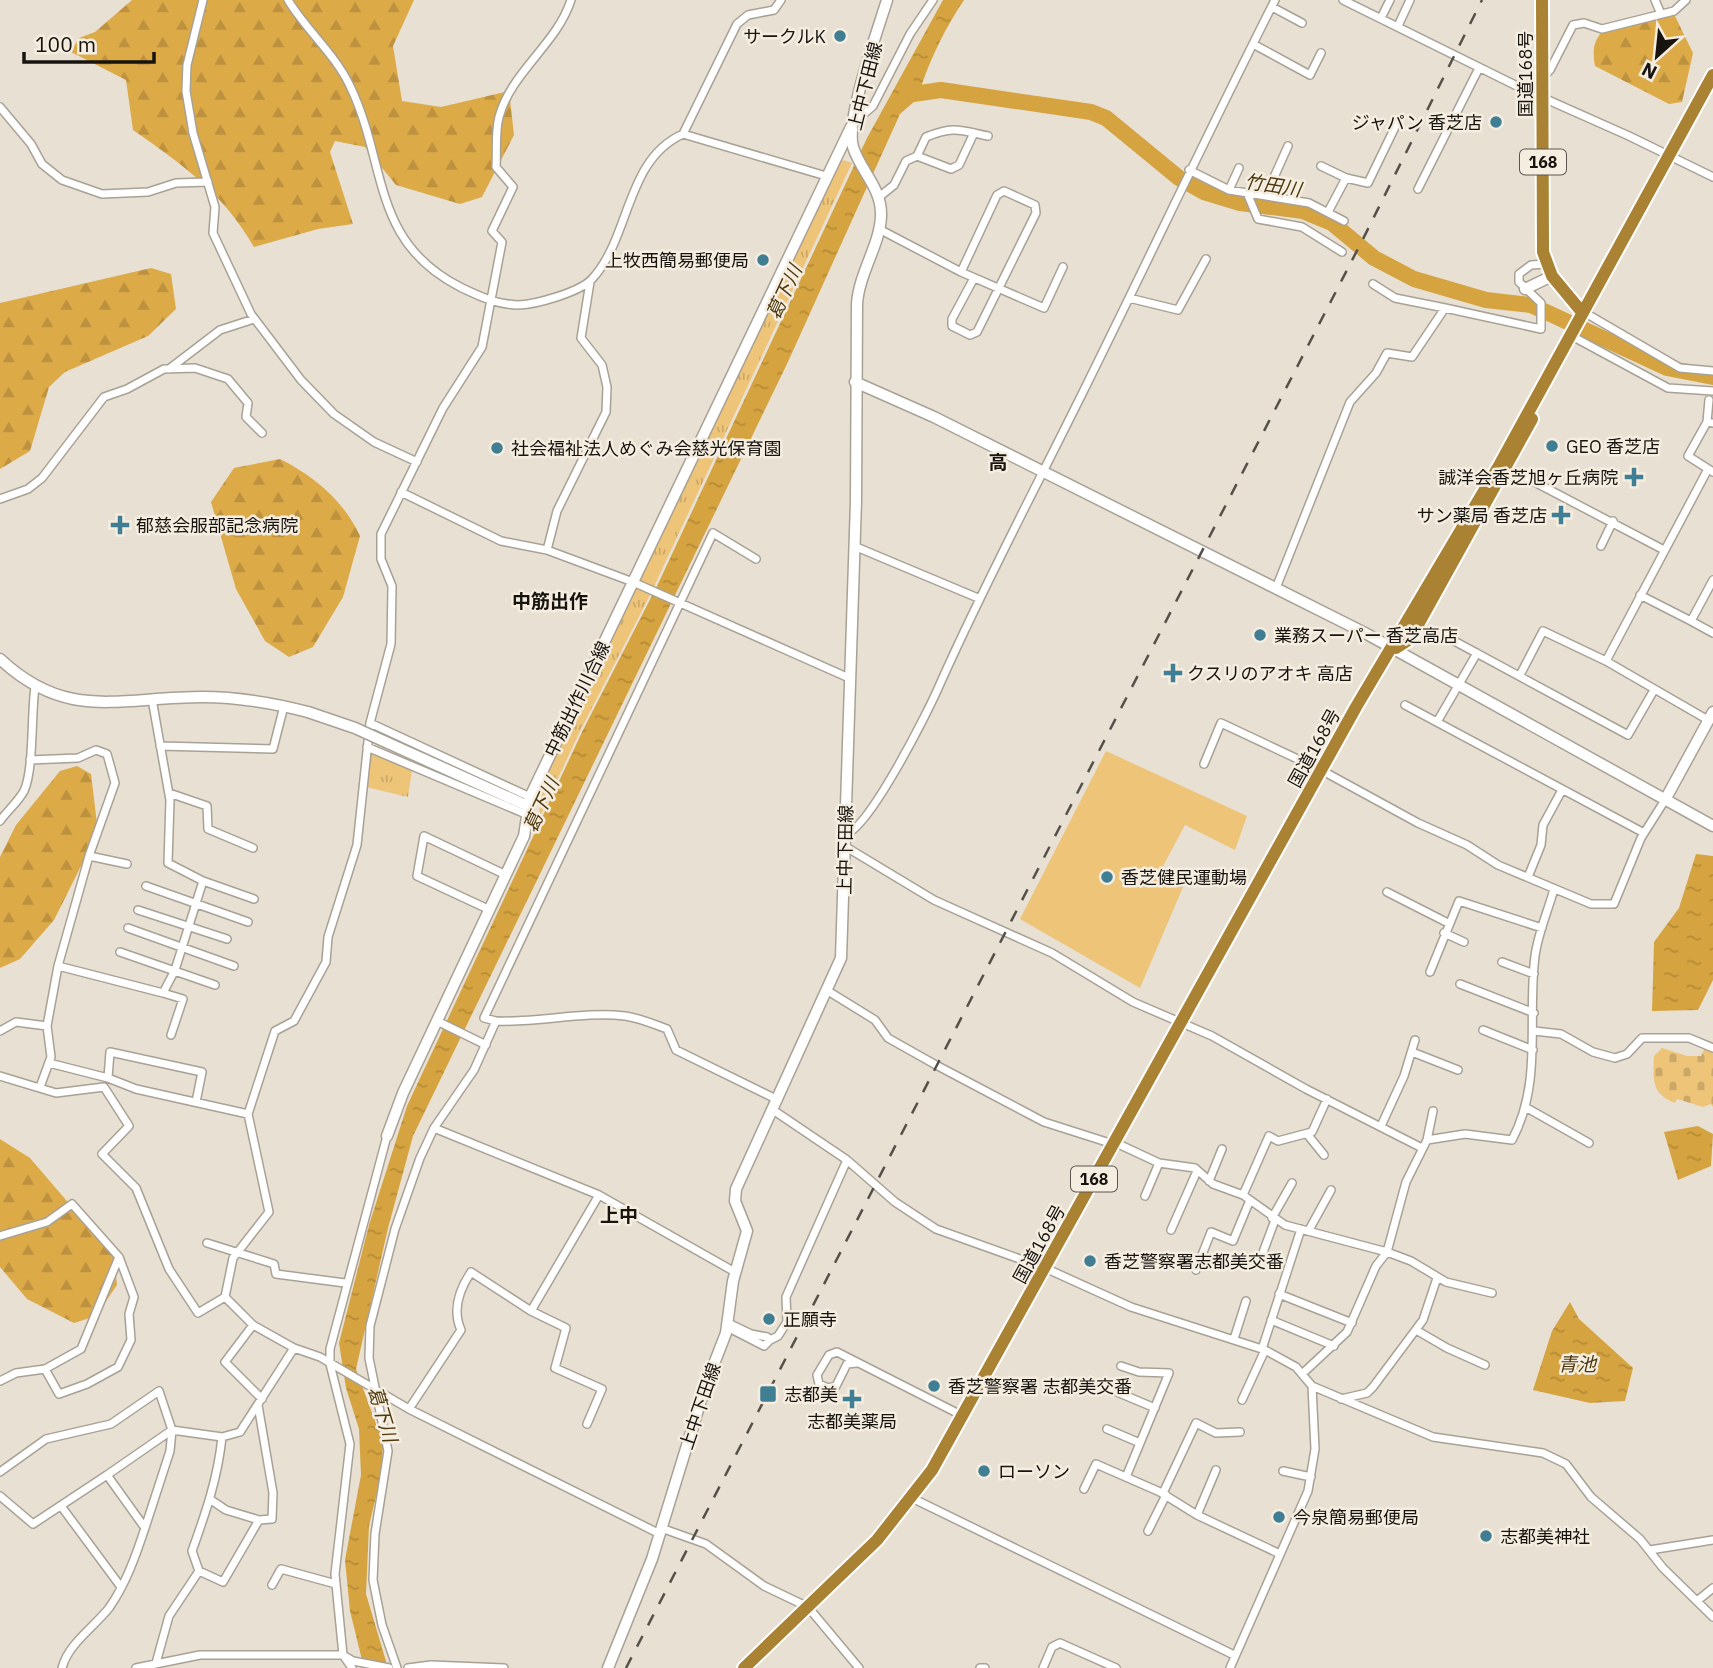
<svg xmlns="http://www.w3.org/2000/svg" width="1713" height="1668" font-family="'IBM Plex Sans','Noto Sans JP',sans-serif">
  <style>
    .forest { fill: url(#forest-firs) }
    .cemetery { fill: url(#cemetery-stones) }
    .park { fill: url(#park-tufts) }
    .garden { fill: #eec478 }
    .water { fill: url(#water-ripples) }
    .lines { fill: none; stroke-linecap: round; stroke-linejoin: round }
    .river { stroke: #d5a33f; stroke-width: 16 }
    .street-casing { stroke: #a8a195; stroke-width: 10 }
    .secondary-casing { stroke: #a8a195; stroke-width: 13 }
    .highway-casing { stroke: #fff; stroke-width: 16 }
    .street { stroke: #fff; stroke-width: 7 }
    .secondary { stroke: #fff; stroke-width: 10 }
    .highway { stroke: #aa8233; stroke-width: 12 }
    .rail { stroke: #55514a; stroke-width: 2.5; stroke-dasharray: 12 12; stroke-linecap: butt }
    .secondary-bridge-casing { stroke: #a8a195; stroke-width: 13; stroke-linecap: butt }
    .secondary-bridge { stroke: #fff; stroke-width: 10 }
    .poi-dot { fill: #407e93; stroke: #f5ede0; stroke-width: 2.5 }
    .labels { text-anchor: middle; dominant-baseline: central; stroke-width: 5; stroke-linejoin: round; paint-order: stroke }
    .shield { fill: #f5ede0; stroke: #5a554e; stroke-width: 2 }
    .shield-label { font-size: 16px; font-weight: bold; fill: #171410 }
    .poi-label { font-size: 18px; fill: #171410; stroke: #f5ede0; text-anchor: start }
    .street-label { font-size: 18px; fill: #171410; stroke: #f5ede0 }
    .water-label { font-size: 19px; font-style: italic; fill: #4e390f; stroke: #f5ede0 }
    .neighbourhood-label { font-size: 19px; font-weight: bold; fill: #171410; stroke: #f5ede0 }
  </style>
  <defs>
    <pattern id="forest-firs" width="22" height="20" patternUnits="userSpaceOnUse" patternTransform="scale(1.75)"><rect width="22" height="20" fill="#ddaa48"/><path d="M5 1l3.5 6h-7zM16 11l3.5 6h-7z" fill="#bd913e"/></pattern>
    <pattern id="cemetery-stones" width="16" height="16" patternUnits="userSpaceOnUse" patternTransform="scale(1.75)"><rect width="16" height="16" fill="#eec478"/><path d="M2 7V4a2 2 0 0 1 4 0v3zM10 15v-3a2 2 0 0 1 4 0v3z" fill="#cba867"/></pattern>
    <pattern id="park-tufts" width="24" height="20" patternUnits="userSpaceOnUse" patternTransform="scale(1.75)"><rect width="24" height="20" fill="#eec478"/><path d="M3 7l-1-3M5 7V3M7 7l1-3M15 17l-1-3M17 17v-4M19 17l1-3" fill="none" stroke="#cba867"/></pattern>
    <pattern id="water-ripples" width="26" height="14" patternUnits="userSpaceOnUse" patternTransform="scale(1.75)"><rect width="26" height="14" fill="#d5a33f"/><path d="M2 4q2-2 4 0t4 0M15 11q2-2 4 0t4 0" fill="none" stroke="#b68b36"/></pattern>
  </defs>
  <rect width="100%" height="100%" fill="#e8e0d3"/>
  <!-- forest -->
  <path class="forest" d="M132,0H414L393,46L402,101L441,107L509,91L514,135L482,197L460,204L396,185L365,147L335,141L330,152L353,224L318,229L254,247C223,193 183,165 133,130L126,80L71,52L79,38L95,32Z
    M1674,14L1693,53L1682,102L1669,104L1595,66C1585,16 1636,21 1674,14Z
    M151,268L171,274L176,309L148,336L65,372L49,387L30,451L0,469V303Z
    M280,459C314,476 344,501 360,536L343,597L313,647L289,657L265,641L236,589L211,502L234,468Z
    M77,766L91,774L98,832L54,920L20,959L0,968V857L16,825L60,771Z
    M0,1139L30,1158L114,1256L117,1285L96,1316L74,1323L27,1299L0,1267Z"/>
  <!-- cemetery -->
  <path class="cemetery" d="M1708,1041L1713,1045V1107L1711,1104L1703,1107L1677,1099L1675,1103C1651,1094 1653,1079 1654,1056L1662,1048L1687,1056H1701Z"/>
  <!-- park -->
  <path class="park" d="M843,160L852,163L650,595L581,729L539,819L541,785L835,166Z
    M371,751L412,770L408,797L366,787Z"/>
  <!-- garden -->
  <path class="garden" d="M1106,751L1247,816L1235,850L1185,825L1162,868L1183,887L1140,988L1020,919Z"/>
  <!-- water -->
  <path class="water" d="M943,0H964C946,27 933,53 922,84L927,96L916,100L900,114L787,364L413,1136L388,1228L356,1369L383,1443L382,1471L369,1526L366,1594L388,1668H364L350,1611L345,1560L361,1475L359,1429L346,1388L339,1343L369,1225L407,1106L583,730L658,584L867,138Z
    M1696,854L1713,856V980L1698,1010L1652,1011L1654,942L1679,908Z
    M1698,1126L1713,1134L1711,1166L1678,1180L1664,1132Z
    M1570,1302L1579,1319L1633,1368L1625,1401L1590,1403L1533,1390L1552,1331Z"/>
  <g class="lines">
    <!-- river -->
    <path class="river" d="M906,95L941,90L1091,112L1106,118L1179,178L1204,192L1240,203L1303,211L1332,223L1374,258L1414,279L1486,300L1531,305L1667,368L1713,377"/>
    <defs>
      <path id="street" d="M203,0L187,65L186,91L193,133L215,207L213,233L251,314L301,380L334,414L374,442L417,462
        M288,0C306,30 335,54 350,86C388,165 370,242 462,288C481,297 496,304 517,305C535,305 580,292 592,279C631,237 625,160 683,134L826,176
        M1343,0L1521,88L1629,136L1713,177
        M1655,0L1661,14
        M1272,7L1302,23
        M1381,18L1390,0
        M1398,26L1410,0
        M1253,44L1310,75L1321,53
        M1543,77L1550,70L1573,25L1584,23L1602,29L1674,11L1686,0
        M0,107L31,144L42,164L62,180L102,194L148,192L176,183L208,182
        M853,123L873,106L910,34L933,0
        M974,133L959,165L951,169L917,156L926,137C954,126 959,130 988,136
        M683,134L737,24L748,15L774,10L781,0
        M1321,166L1346,178L1328,212
        M1189,170L1229,190L1309,203L1344,221
        M1346,178L1368,183L1397,123
        M1418,189L1479,68
        M1229,190L1239,168
        M1247,193L1258,219L1302,227L1342,252
        M1266,195L1288,146
        M879,197L894,185L906,161L917,156
        M879,229L961,272L1044,308L1063,267
        M961,272L997,195L1004,191L1035,205L1036,213L977,332L970,335L952,326V319L974,278
        M1373,284L1395,298L1445,308
        M1129,298L1178,310L1206,259
        M1582,311L1680,368L1713,371
        M1570,335L1668,388L1713,391
        M169,369L220,330L254,319
        M1707,422L1709,400
        M1713,423L1707,422L1688,456L1713,472
        M1504,466L1664,550
        M401,492L501,541L547,550L633,582L849,678
        M0,499L28,489L42,478L104,397L127,389L164,369L195,368L228,379L248,403L246,417L262,433
        M854,546L978,598
        M1601,546L1613,521
        M547,550L557,511L606,412L607,387L602,365L581,338L590,282
        M1276,588L1350,402L1376,373L1387,353L1412,357L1445,308L1541,329V303L1519,282V274L1531,265L1546,264
        M1640,595L1691,621L1713,580
        M1691,621L1713,633
        M1445,636L1628,735L1654,690
        M1606,661L1708,469
        M1520,675L1543,631L1606,661L1708,720
        M1405,705L1644,833
        M1437,722L1477,653
        M370,723L530,797
        M160,746L273,749L284,706
        M367,747L528,815
        M30,760L78,758L96,750L107,754L115,783L89,856L58,966
        M1204,764L1221,723L1321,770L1418,823L1467,845L1498,865L1591,904H1614L1641,838L1665,800
        M169,793L207,806L208,829L253,848
        M0,821C7,811 18,802 24,791C34,770 31,714 35,687
        M846,834C870,827 929,710 940,684C984,585 1034,491 1082,394C1147,263 1209,130 1275,0
        M846,847L934,900L1052,953L1133,1002L1212,1036L1306,1089L1422,1148
        M89,856L127,864
        M1528,877L1541,845L1543,825L1562,790
        M203,881L254,899
        M146,886L248,922
        M1387,892L1448,923
        M138,910L227,939
        M490,910L417,876L424,836L506,875
        M128,928L234,966
        M1444,933L1464,942
        M120,952L215,985
        M1502,962L1534,974
        M1430,972L1459,901L1542,928
        M1460,984L1534,1013
        M828,991L875,1020L888,1038L936,1065L1044,1122L1113,1144
        M163,993L183,999L171,1035
        M437,1021L486,1045
        M496,1021C539,1023 583,1011 625,1016C640,1018 653,1024 667,1029L676,1050L778,1100
        M1483,1030L1533,1050
        M0,1031L16,1022L47,1026
        M1534,1031L1561,1034L1593,1052L1615,1058L1627,1054L1642,1038H1689L1713,1048
        M1412,1052L1458,1070
        M49,1063L108,1078L136,1089L248,1114
        M0,1076L56,1093L104,1087L129,1126L102,1154L136,1188L169,1269L198,1313L225,1297L233,1258L269,1212L248,1114L275,1031L294,1021L326,962L328,937L357,845L370,723L391,644L392,586L381,559V534L443,408L482,347L502,242L492,231L513,187L496,167C497,152 495,132 499,117C511,72 557,44 571,0
        M108,1078L110,1052L202,1072L196,1102
        M40,1087L51,1057L47,1026L58,966L163,993L175,970L203,881L168,863L170,800L152,699
        M1527,1108L1589,1143
        M773,1110L847,1160L895,1202L936,1229L1045,1268L1131,1307L1265,1350L1296,1367L1312,1386L1433,1437L1543,1453L1566,1464L1591,1497L1640,1539L1663,1568L1713,1617
        M1381,1126L1404,1076L1415,1040
        M434,1128L599,1195L735,1272
        M1307,1134L1324,1155
        M1427,1140L1433,1111
        M1114,1142L1159,1163L1195,1168L1213,1184L1243,1195L1285,1225L1387,1252L1411,1261L1446,1282L1492,1293
        M1209,1181L1222,1149
        M1243,1195L1269,1136L1278,1141L1312,1132L1327,1099
        M1145,1196L1159,1163
        M1272,1218L1292,1183
        M1171,1230L1197,1171
        M1309,1230L1331,1190
        M0,1236L47,1222L72,1204L119,1257L81,1349L45,1369L16,1373L0,1381
        M207,1243L274,1264L276,1274L345,1283
        M1262,1255L1275,1220
        M1196,1270L1211,1232L1233,1241L1250,1200
        M1279,1294L1352,1323
        M225,1297L253,1325L294,1348L320,1357L409,1409L660,1534
        M531,1311L599,1195
        M1271,1320L1334,1346
        M253,1325L225,1362L262,1399
        M727,1327L764,1346L770,1340L767,1337L751,1334L728,1323
        M1416,1330L1447,1348L1485,1365
        M1234,1339L1246,1301
        M770,1340L778,1336L787,1322L786,1297L847,1160
        M1262,1349L1301,1229
        M857,1363L847,1364L836,1386L828,1388L819,1384L817,1375L829,1355L837,1352L963,1416
        M1121,1366L1139,1372L1169,1373L1126,1477
        M45,1369L59,1394L87,1384L118,1367L131,1340L129,1314L134,1297L119,1257
        M1302,1374L1347,1332L1376,1266L1387,1252L1406,1182L1427,1140L1465,1134L1512,1140C1543,1082 1527,1018 1535,956C1538,933 1548,911 1554,889
        M1112,1390L1155,1408
        M1341,1399L1367,1393L1373,1387L1423,1320L1437,1278
        M1242,1400L1265,1350
        M258,1405L273,1493L272,1519L259,1520
        M409,1409L461,1330C452,1310 459,1290 471,1272L531,1311L566,1328L555,1368L602,1389L587,1424
        M1107,1429L1140,1443
        M222,1437L240,1432L294,1348
        M1283,1471L1311,1477
        M0,1472L46,1439L111,1424L159,1391L172,1430L170,1451L145,1528
        M107,1475L172,1430L222,1437C218,1477 206,1512 192,1551L199,1571L169,1616L156,1663
        M1084,1489L1096,1464L1160,1492L1197,1515L1280,1554
        M1163,1493L1196,1423L1216,1433L1240,1432
        M0,1496L33,1524L107,1475L145,1528C136,1555 126,1584 109,1608C94,1627 68,1644 62,1668
        M912,1498L1234,1655
        M61,1506L121,1587
        M1197,1515L1216,1470
        M661,1528L706,1544L764,1586L808,1607L859,1668
        M1148,1531L1166,1495
        M1650,1550L1713,1540
        M199,1571L223,1582L259,1520L226,1510L211,1500
        M272,1585L281,1569L336,1584
        M1697,1601L1713,1588
        M136,1668L200,1655H343L353,1661L389,1668
        M352,1668L343,1655L335,1574L350,1444L330,1364V1349L387,1136
        M397,1668L382,1625L373,1580L375,1534L388,1451L369,1358L370,1326L395,1229L420,1158L434,1128L474,1070L496,1021L484,1018L713,533L756,559
        M408,1668L431,1665L504,1668
        M980,1668H985
        M1043,1668L1052,1647L1060,1643L1116,1668
        M1230,1668L1308,1491L1315,1449L1312,1386"/>
      <path id="secondary" d="M1525,289L1552,276
        M855,382L934,417L1365,633L1713,826
        M0,659C67,722 120,697 202,697C238,697 273,703 308,712
        M399,748L528,806
        M1665,800L1713,712
        M387,1136L403,1093L524,836L530,797L851,127
        M608,1668L652,1559L705,1387L726,1333L733,1281L747,1231L735,1201L736,1189L841,958L856,501L857,304C859,273 880,245 881,216C882,188 861,172 853,147C845,120 878,30 887,0"/>
      <path id="highway" d="M1542,0L1543,252L1552,276L1581,311
        M1396,648L1410,639L1532,419
        M744,1668L877,1540L932,1470L1356,707L1500,464L1713,75"/>
    </defs>
    <!-- street casing -->
    <use href="#street" class="street-casing"/>
    <!-- secondary casing -->
    <use href="#secondary" class="secondary-casing"/>
    <!-- highway casing -->
    <use href="#highway" class="highway-casing"/>
    <!-- street -->
    <use href="#street" class="street"/>
    <!-- secondary -->
    <use href="#secondary" class="secondary"/>
    <!-- highway -->
    <use href="#highway" class="highway"/>
    <!-- rail -->
    <path class="rail" d="M626,1668L1363,239L1482,0"/>
    <defs>
      <path id="secondary-bridge" d="M308,712L355,728L399,748"/>
    </defs>
    <!-- secondary-bridge casing -->
    <use href="#secondary-bridge" class="secondary-bridge-casing"/>
    <!-- secondary-bridge -->
    <use href="#secondary-bridge" class="secondary-bridge"/>
  </g>
  <!-- markers -->
  <g class="poi-dot">
    <circle cx="840" cy="36" r="7"/>
    <circle cx="1496" cy="122" r="7"/>
    <circle cx="763" cy="260" r="7"/>
    <circle cx="1552" cy="446" r="7"/>
    <circle cx="497" cy="448" r="7"/>
    <path d="M1630.5 466.5h7v7h7v7h-7v7h-7v-7h-7v-7h7z"/>
    <path d="M1557.5 504.5h7v7h7v7h-7v7h-7v-7h-7v-7h7z"/>
    <path d="M116.5 514.5h7v7h7v7h-7v7h-7v-7h-7v-7h7z"/>
    <circle cx="1260" cy="635" r="7"/>
    <path d="M1169.5 662.5h7v7h7v7h-7v7h-7v-7h-7v-7h7z"/>
    <circle cx="1107" cy="877" r="7"/>
    <circle cx="1090" cy="1261" r="7"/>
    <circle cx="769" cy="1319" r="7"/>
    <circle cx="934" cy="1386" r="7"/>
    <rect x="759" y="1385" width="18" height="18" rx="3.5"/>
    <path d="M848.5 1388.5h7v7h7v7h-7v7h-7v-7h-7v-7h7z"/>
    <circle cx="984" cy="1471" r="7"/>
    <circle cx="1279" cy="1517" r="7"/>
    <circle cx="1486" cy="1536" r="7"/>
  </g>
  <g class="labels">
    <!-- shield labels -->
    <g class="shield">
      <rect x="1520" y="149.5" width="46" height="25" rx="5"/>
      <rect x="1071" y="1166.5" width="46" height="25" rx="5"/>
    </g>
    <g class="shield-label">
      <text x="1543" y="162">168</text>
      <text x="1094" y="1179">168</text>
    </g>
    <!-- poi labels -->
    <g class="poi-label">
      <text x="826" y="36" text-anchor="end">サークルK</text>
      <text x="1482" y="122" text-anchor="end">ジャパン 香芝店</text>
      <text x="749" y="260" text-anchor="end">上牧西簡易郵便局</text>
      <text x="1566" y="446">GEO 香芝店</text>
      <text x="511" y="448">社会福祉法人めぐみ会慈光保育園</text>
      <text x="1618" y="477" text-anchor="end">誠洋会香芝旭ヶ丘病院</text>
      <text x="1547" y="515" text-anchor="end">サン薬局 香芝店</text>
      <text x="136" y="525">郁慈会服部記念病院</text>
      <text x="1274" y="635">業務スーパー 香芝高店</text>
      <text x="1187" y="673">クスリのアオキ 高店</text>
      <text x="1121" y="877">香芝健民運動場</text>
      <text x="1104" y="1261">香芝警察署志都美交番</text>
      <text x="783" y="1319">正願寺</text>
      <text x="948" y="1386">香芝警察署 志都美交番</text>
      <text x="784" y="1394">志都美</text>
      <text x="852" y="1421" text-anchor="middle">志都美薬局</text>
      <text x="998" y="1471">ローソン</text>
      <text x="1293" y="1517">今泉簡易郵便局</text>
      <text x="1500" y="1536">志都美神社</text>
    </g>
    <!-- street labels -->
    <g class="street-label">
      <text transform="translate(1525 74) rotate(-90)">国道168号</text>
      <text transform="translate(865 86) rotate(-76)">上中下田線</text>
      <text transform="translate(577 699) rotate(-64)">中筋出作川合線</text>
      <text transform="translate(1314 748) rotate(-61)">国道168号</text>
      <text transform="translate(845 850) rotate(-89)">上中下田線</text>
      <text transform="translate(1039 1244) rotate(-61)">国道168号</text>
      <text transform="translate(700 1406) rotate(-71)">上中下田線</text>
    </g>
    <!-- water labels -->
    <g class="water-label">
      <text transform="translate(1273 185) rotate(9)">竹田川</text>
      <text transform="translate(784 292) rotate(-65)">葛下川</text>
      <text transform="translate(541 805) rotate(-65)">葛下川</text>
      <text x="1577" y="1364">青池</text>
      <text transform="translate(383 1414) rotate(73)">葛下川</text>
    </g>
    <!-- neighbourhood labels -->
    <g class="neighbourhood-label">
      <text x="998" y="462">高</text>
      <text x="550" y="601">中筋出作</text>
      <text x="619" y="1215">上中</text>
    </g>
  </g>
  <!-- north arrow -->
  <g transform="translate(1657 56) rotate(207)" stroke="#f5ede0" stroke-width="5" paint-order="stroke">
  <path d="M0-5L12 26L0 18L-12 26Z" fill="#171410"/>
  <text y="-10" font-size="19" font-weight="bold" text-anchor="middle" fill="#171410">N</text>
  </g>
  <!-- scale -->
  <path d="M24 52v10h130v-10" fill="none" stroke="#171410" stroke-width="3.5"/>
  <text x="35" y="52" font-size="21" fill="#171410" stroke="#f5ede0" stroke-width="5" paint-order="stroke">100 m</text>
</svg>
